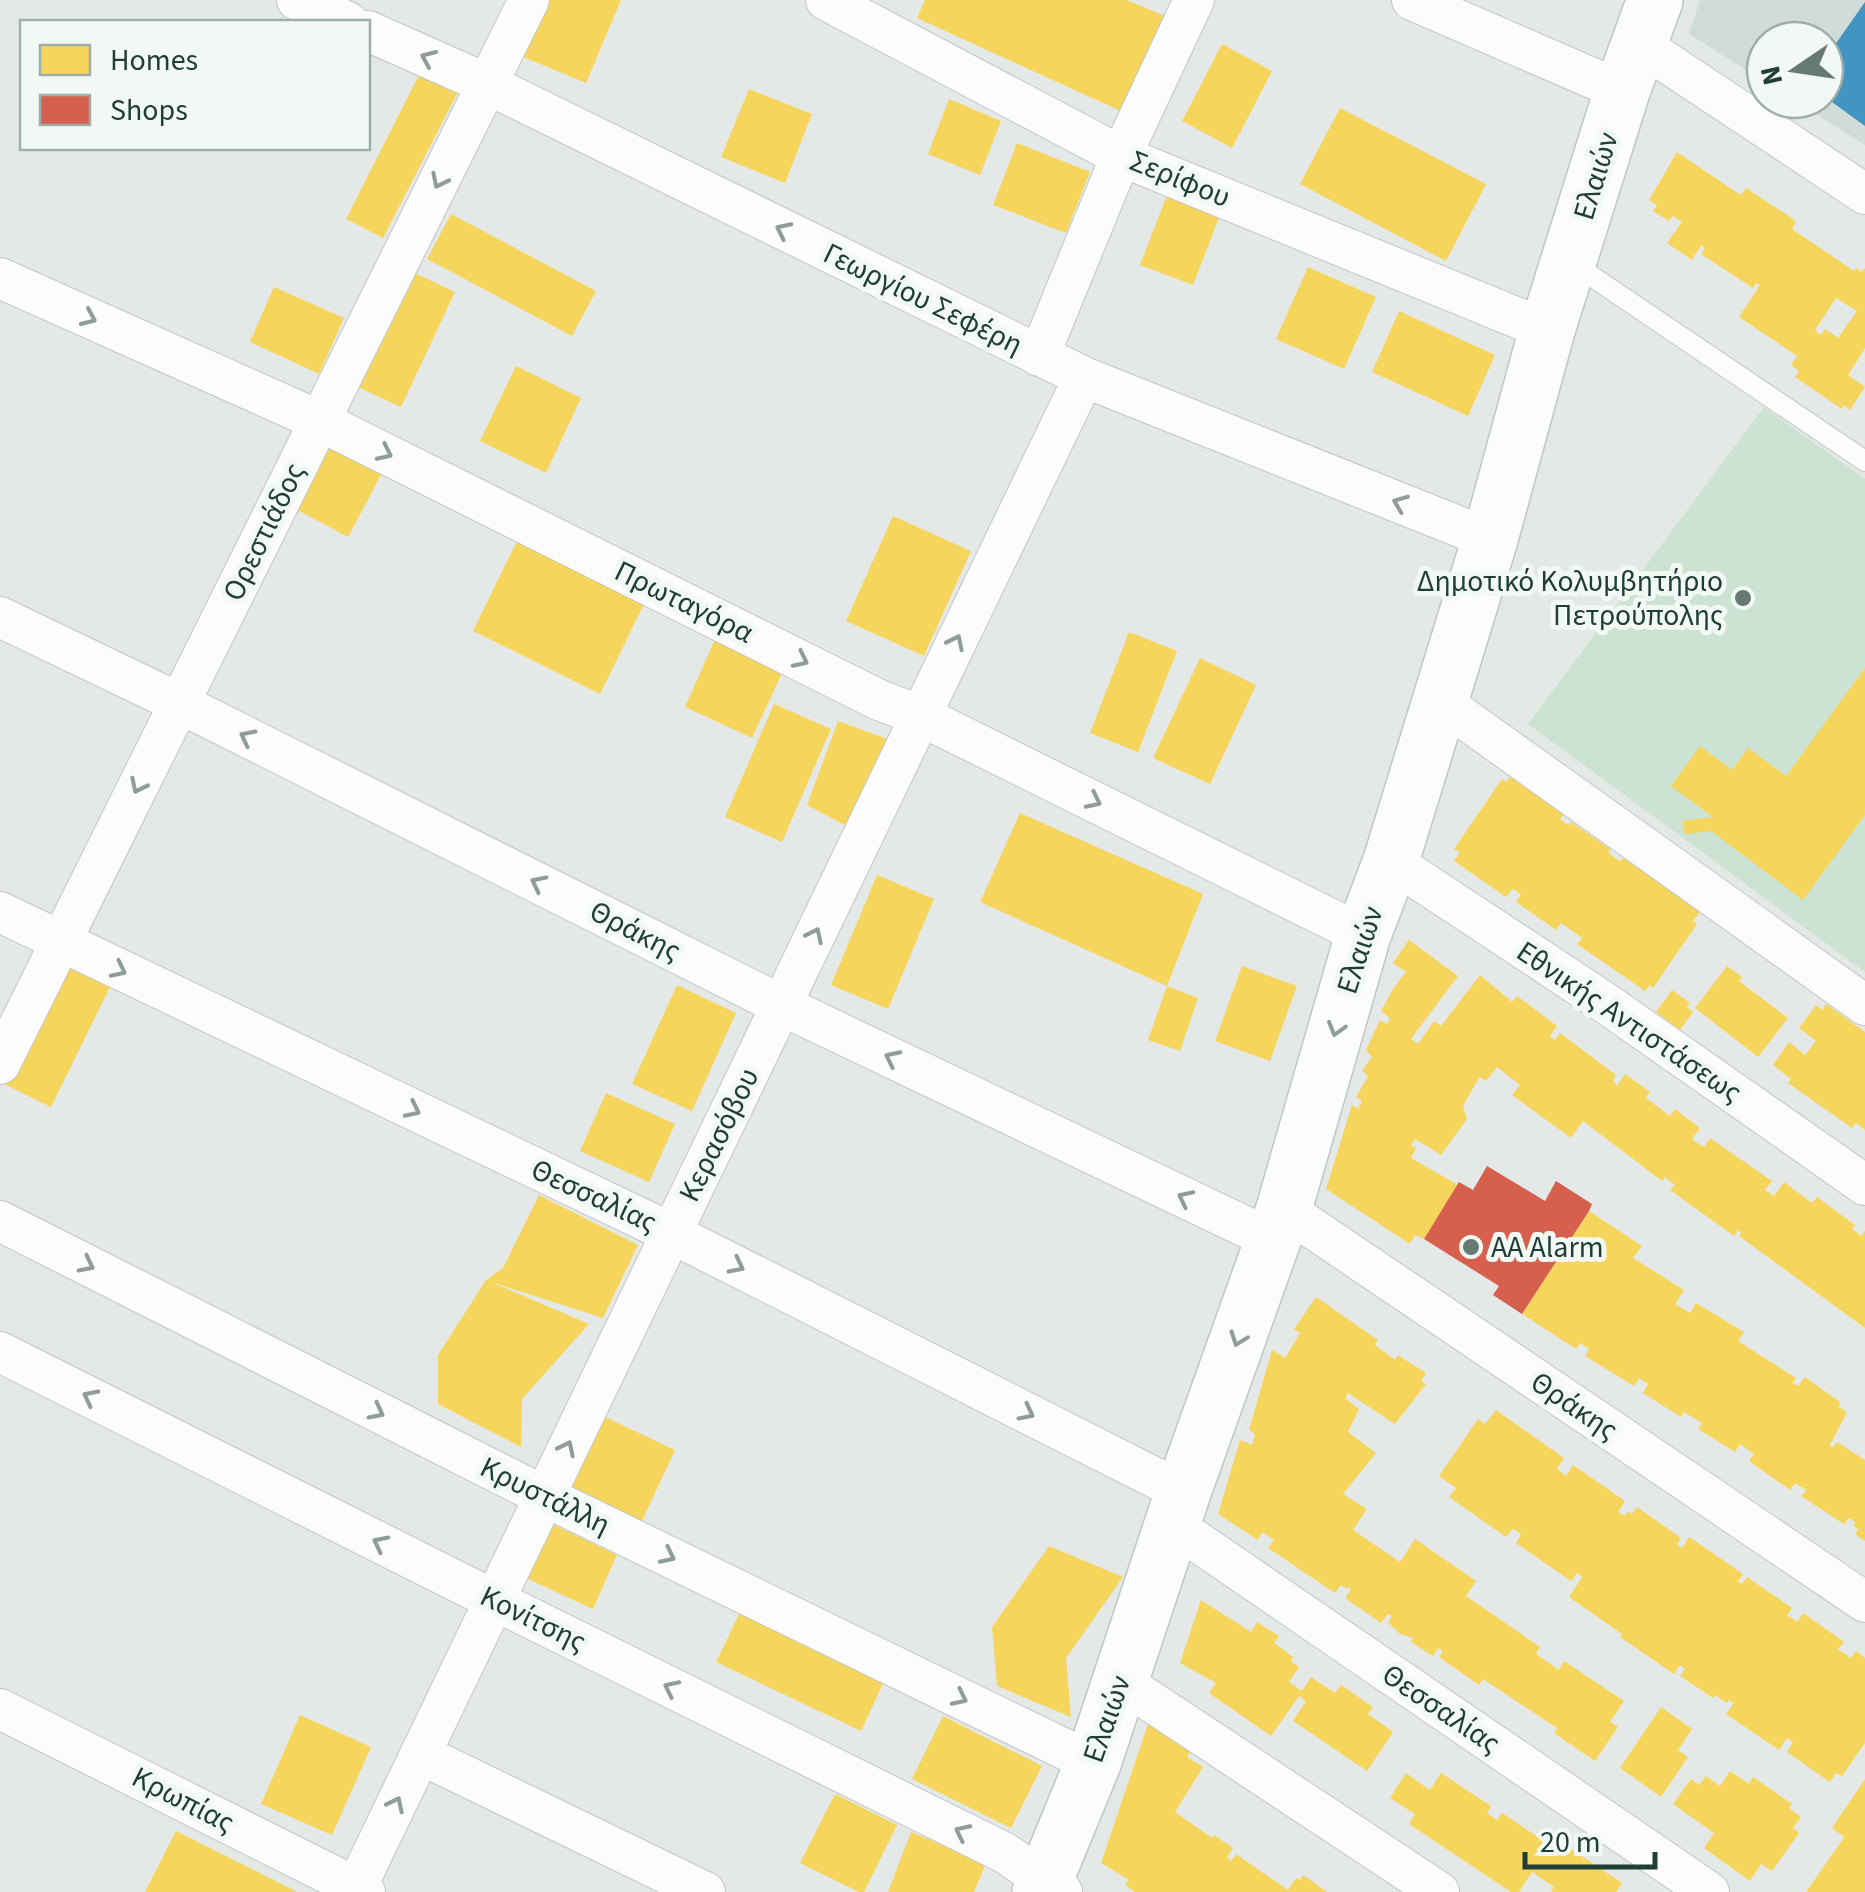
<svg xmlns="http://www.w3.org/2000/svg" width="1865" height="1892" font-family="'Source Sans 3',sans-serif">
  <style>
    .built { fill: #d1dbd7 }
    .green { fill: #cce3d3 }
    .homes { fill: #f6d55c; fill-rule: evenodd }
    .shops { fill: #d6604d }
    .schools { fill: #4393c3 }
    .lines { fill: none; stroke-linecap: round; stroke-linejoin: round }
    .lane-casing { stroke: #c1c6c4; stroke-width: 22 }
    .street-casing { stroke: #c1c6c4; stroke-width: 42 }
    .secondary-casing { stroke: #bfc7c4; stroke-width: 58 }
    .lane { stroke: #fbfcfb; stroke-width: 20 }
    .street { stroke: #fbfcfb; stroke-width: 40 }
    .secondary { stroke: #fbfcfb; stroke-width: 55 }
    .oneway { stroke: #8e9d98 }
    .poi-dot { fill: #657a73; stroke: #f2f9f5; stroke-width: 4 }
    .labels { text-anchor: middle; dominant-baseline: central; stroke-width: 10; stroke-linejoin: round; paint-order: stroke }
    .street-label { font-size: 30px; fill: #203e35; stroke: #f2f9f5 }
    .poi-label { font-size: 30px; fill: #203e35; stroke: #f2f9f5; text-anchor: end }
  </style>
  <rect width="100%" height="100%" fill="#e4e9e7"/>
  <!-- built -->
  <path class="built" d="M1700,0H1865V145L1794,100H1825V40H1765V82L1689,34Z"/>
  <!-- green -->
  <path class="green" d="M1764,407L1865,479V972L1528,724Z"/>
  <!-- homes -->
  <path class="homes" d="M544,0H621L586,83L521,56Z
    M925,0H1127L1167,17L1125,113L917,18Z
    M1222,44L1272,71L1232,148L1182,121Z
    M420,73L458,92L383,238L346,219Z
    M749,89L812,114L785,183L721,157Z
    M949,99L1001,121L980,175L928,154Z
    M1340,108L1486,184L1446,261L1300,184Z
    M1017,143L1090,172L1066,233L993,205Z
    M1677,152L1736,192L1741,195L1746,188L1796,221L1792,229L1854,271L1856,268L1862,272L1865,268V348L1848,375L1865,387L1850,410L1844,405L1842,409L1795,377L1799,371L1791,365L1797,356L1739,317L1760,285L1756,283L1753,288L1701,254L1705,248L1701,245L1692,260L1667,243L1682,222L1673,216L1669,221L1653,211L1657,205L1649,200ZM1836,298L1857,311L1838,338L1825,329L1821,335L1815,330Z
    M1167,195L1220,215L1193,285L1140,265Z
    M451,214L596,291L572,336L427,259Z
    M1308,267L1376,297L1344,369L1276,339Z
    M406,269L455,292L401,407L351,384Z
    M274,287L344,318L319,374L250,342Z
    M1399,311L1495,355L1468,416L1372,372Z
    M516,366L581,398L546,473L480,441Z
    M326,443L382,473L348,537L292,507Z
    M893,516L971,551L924,656L846,621Z
    M517,541L644,604L600,694L473,631Z
    M721,626L789,658L752,738L685,707Z
    M1129,632L1177,651L1138,752L1090,733Z
    M1200,658L1256,685L1210,784L1153,758Z
    M1865,668V815L1803,900L1711,831L1685,834L1682,821L1713,817L1671,786L1700,746L1732,770L1748,748L1786,776Z
    M774,704L831,729L782,842L725,817Z
    M838,721L896,742L850,828L807,805Z
    M1511,775L1565,813L1560,819L1568,825L1571,822L1610,849L1608,852L1615,858L1620,861L1623,858L1700,912L1693,921L1697,924L1653,988L1650,985L1645,991L1577,944L1582,938L1561,923L1556,930L1516,902L1521,895L1516,891L1512,889L1506,897L1454,861L1460,852L1454,849L1502,779L1506,782Z
    M1020,813L1203,894L1167,986L980,902Z
    M877,875L934,899L888,1009L831,985Z
    M1409,940L1458,976L1411,1039L1418,1044L1434,1021L1441,1026L1480,975L1512,1002L1517,996L1557,1026L1550,1036L1555,1040L1560,1033L1616,1075L1613,1080L1617,1086L1625,1074L1650,1092L1646,1098L1670,1116L1675,1109L1700,1128L1692,1139L1697,1143L1704,1147L1710,1138L1772,1181L1765,1190L1770,1193L1774,1196L1784,1182L1812,1203L1817,1197L1855,1225L1852,1229L1861,1236L1865,1231V1328L1739,1236L1741,1232L1738,1230L1734,1236L1670,1190L1675,1185L1665,1177L1662,1181L1583,1121L1571,1138L1512,1095L1520,1085L1497,1067L1486,1081L1480,1077L1476,1083L1463,1106L1467,1119L1441,1155L1415,1139L1411,1145L1416,1148L1411,1158L1458,1185L1424,1239L1415,1235L1410,1244L1326,1189L1352,1105L1358,1109L1362,1101L1356,1097L1368,1076L1362,1071L1372,1057L1366,1050L1380,1020L1387,1024L1390,1018L1381,1011L1393,989L1406,972L1393,963Z
    M63,959L112,983L51,1107L2,1083Z
    M1242,966L1297,986L1270,1061L1215,1041Z
    M1727,966L1742,977L1739,981L1788,1018L1758,1057L1695,1008Z
    M677,985L736,1013L692,1111L632,1084Z
    M1167,986L1198,998L1180,1051L1148,1040Z
    M1672,990L1690,1003L1687,1007L1693,1012L1680,1030L1656,1012Z
    M1826,1004L1865,1032V1130L1856,1123L1852,1128L1788,1083L1791,1079L1773,1065L1789,1042L1805,1055L1816,1041L1799,1028L1816,1005L1822,1010Z
    M606,1093L675,1124L649,1182L580,1151Z
    M539,1195L638,1245L603,1318L491,1282L589,1324L522,1399L521,1447L438,1404V1355L486,1280L503,1268Z
    M1589,1211L1642,1246L1633,1258L1684,1290L1675,1304L1690,1313L1696,1303L1744,1332L1738,1341L1796,1378L1793,1383L1798,1386L1805,1377L1840,1402L1839,1407L1847,1412L1830,1445L1832,1448L1837,1442L1865,1460V1541L1855,1534L1858,1529L1854,1526L1855,1522L1849,1518L1844,1524L1801,1496L1806,1490L1795,1483L1790,1490L1749,1461L1754,1454L1750,1451L1740,1444L1735,1452L1698,1429L1702,1423L1684,1412L1681,1417L1643,1393L1648,1384L1639,1378L1634,1386L1585,1356L1589,1349L1580,1343L1576,1349L1522,1314Z
    M1316,1297L1378,1340L1375,1345L1395,1360L1398,1355L1426,1373L1421,1381L1426,1384L1395,1424L1348,1393L1345,1398L1359,1409L1348,1432L1376,1453L1343,1494L1367,1509L1353,1530L1400,1562L1415,1539L1476,1581L1466,1596L1540,1647L1536,1654L1559,1670L1564,1661L1624,1701L1610,1722L1618,1727L1595,1761L1554,1733L1557,1728L1483,1679L1479,1685L1439,1657L1443,1651L1438,1648L1433,1656L1411,1642L1413,1638L1400,1634L1388,1622L1392,1616L1388,1614L1381,1623L1345,1598L1351,1589L1348,1587L1347,1589L1341,1585L1335,1593L1268,1548L1274,1540L1262,1532L1258,1540L1218,1514L1240,1440L1252,1445L1255,1434L1249,1430L1272,1350L1285,1358L1300,1333L1294,1329Z
    M1496,1410L1564,1458L1557,1469L1566,1476L1573,1465L1625,1501L1618,1512L1625,1516L1628,1511L1632,1514L1637,1507L1681,1538L1677,1545L1682,1548L1689,1537L1743,1574L1738,1581L1742,1584L1747,1577L1792,1608L1787,1615L1792,1618L1797,1622L1803,1613L1844,1642L1838,1649L1851,1658L1856,1651L1865,1658V1743L1842,1776L1836,1773L1830,1782L1787,1752L1793,1742L1787,1738L1779,1750L1726,1714L1734,1703L1729,1700L1727,1703L1715,1695L1713,1698L1680,1676L1685,1669L1680,1665L1674,1674L1620,1637L1622,1634L1569,1597L1582,1577L1577,1573L1571,1581L1516,1543L1521,1535L1518,1532L1512,1529L1506,1537L1449,1497L1456,1488L1439,1476L1478,1419L1485,1424Z
    M601,1415L675,1450L642,1521L568,1487Z
    M552,1524L617,1555L593,1609L528,1579Z
    M1049,1546L1123,1577L1066,1658L1071,1717L997,1686L992,1627Z
    M1201,1600L1251,1632L1257,1622L1279,1636L1274,1643L1293,1657L1291,1661L1299,1667L1289,1682L1302,1691L1311,1677L1335,1693L1341,1685L1373,1707L1368,1714L1393,1732L1367,1771L1293,1721L1306,1701L1299,1696L1271,1736L1209,1693L1216,1683L1180,1663Z
    M743,1606L887,1675L861,1731L716,1662Z
    M1661,1707L1692,1729L1678,1750L1688,1757L1661,1797L1620,1768Z
    M300,1715L371,1747L332,1835L261,1804Z
    M943,1716L1042,1766L1011,1828L912,1779Z
    M1148,1724L1190,1752L1187,1757L1203,1767L1175,1812L1212,1838L1214,1835L1233,1848L1227,1857L1231,1861L1236,1854L1288,1890L1296,1878L1300,1880L1303,1875L1327,1892H1135L1125,1885L1129,1880L1101,1863Z
    M1730,1771L1749,1784L1753,1777L1792,1804L1789,1808L1801,1817L1793,1828L1799,1833L1772,1871L1761,1864L1750,1881L1704,1848L1714,1833L1673,1804L1691,1779L1699,1785L1706,1776L1720,1786Z
    M1406,1773L1430,1790L1441,1773L1491,1806L1487,1813L1497,1820L1502,1813L1544,1841L1542,1845L1553,1852L1559,1841L1622,1883L1616,1892H1551L1554,1887L1532,1872L1519,1892H1511L1409,1824L1415,1814L1390,1798Z
    M1865,1779V1892H1806L1843,1839L1844,1837L1832,1828Z
    M835,1794L897,1825L864,1892H859L800,1863Z
    M176,1831L297,1892H145Z
    M911,1832L986,1863L974,1892H888Z"/>
  <!-- shops -->
  <path class="shops" d="M1487,1166L1545,1201L1556,1181L1592,1204L1589,1211L1522,1314L1493,1295L1499,1286L1424,1239L1459,1182L1473,1190Z"/>
  <!-- schools -->
  <path class="schools" d="M1865,2V126L1825,97V59Z"/>
  <g class="lines">
    <defs>
      <path id="lane" d="M1572,263L1865,461"/>
      <path id="street" d="M297,0L348,22
        M826,0L1121,156L1547,330
        M1412,0L1622,91
        M368,31L487,84L1084,377L1490,539
        M1639,44L1865,194
        M0,278L320,421L879,700L921,716L1363,935
        M1039,356L1121,156L1194,0
        M0,617L179,703L781,1005L1273,1240
        M1440,701L1865,1005
        M1391,861L1604,1002L1865,1185
        M0,912L671,1233L1183,1492
        M0,1064L529,0
        M1284,1209L1865,1602
        M0,1221L544,1496L1093,1763
        M0,1352L494,1600L1005,1853L1062,1892
        M1173,1525L1709,1892
        M1120,1681L1439,1892
        M0,1709L365,1892
        M420,1754L705,1892
        M354,1892L1084,377"/>
      <path id="secondary" d="M1040,1892L1093,1763L1183,1492L1284,1209L1363,935L1391,861L1490,539L1547,330L1622,91L1655,0"/>
    </defs>
    <!-- lane casing -->
    <use href="#lane" class="lane-casing"/>
    <!-- street casing -->
    <use href="#street" class="street-casing"/>
    <!-- secondary casing -->
    <use href="#secondary" class="secondary-casing"/>
    <!-- lane -->
    <use href="#lane" class="lane"/>
    <!-- street -->
    <use href="#street" class="street"/>
    <!-- secondary -->
    <use href="#secondary" class="secondary"/>
  </g>
  <!-- one-way arrows -->
  <defs><path id="oneway-chevron" d="M-2-3.5L2.5 0L-2 3.5" fill="none" stroke-width="1.6" stroke-linecap="round" stroke-linejoin="round" transform="scale(2.5)"/></defs>
  <g class="oneway">
    <use href="#oneway-chevron" transform="translate(428 58) rotate(-156)"/>
    <use href="#oneway-chevron" transform="translate(439 181) rotate(116)"/>
    <use href="#oneway-chevron" transform="translate(783 230) rotate(-154)"/>
    <use href="#oneway-chevron" transform="translate(89 318) rotate(24)"/>
    <use href="#oneway-chevron" transform="translate(385 453) rotate(26)"/>
    <use href="#oneway-chevron" transform="translate(1400 503) rotate(-158)"/>
    <use href="#oneway-chevron" transform="translate(956 642) rotate(-64)"/>
    <use href="#oneway-chevron" transform="translate(801 660) rotate(26)"/>
    <use href="#oneway-chevron" transform="translate(247 737) rotate(-153)"/>
    <use href="#oneway-chevron" transform="translate(138 786) rotate(116)"/>
    <use href="#oneway-chevron" transform="translate(1094 801) rotate(26)"/>
    <use href="#oneway-chevron" transform="translate(538 883) rotate(-153)"/>
    <use href="#oneway-chevron" transform="translate(815 935) rotate(-64)"/>
    <use href="#oneway-chevron" transform="translate(119 970) rotate(26)"/>
    <use href="#oneway-chevron" transform="translate(1336 1029) rotate(106)"/>
    <use href="#oneway-chevron" transform="translate(892 1058) rotate(-154)"/>
    <use href="#oneway-chevron" transform="translate(413 1110) rotate(26)"/>
    <use href="#oneway-chevron" transform="translate(1185 1198) rotate(-154)"/>
    <use href="#oneway-chevron" transform="translate(87 1265) rotate(27)"/>
    <use href="#oneway-chevron" transform="translate(737 1266) rotate(27)"/>
    <use href="#oneway-chevron" transform="translate(1238 1339) rotate(110)"/>
    <use href="#oneway-chevron" transform="translate(90 1397) rotate(-153)"/>
    <use href="#oneway-chevron" transform="translate(377 1412) rotate(27)"/>
    <use href="#oneway-chevron" transform="translate(1027 1413) rotate(27)"/>
    <use href="#oneway-chevron" transform="translate(567 1448) rotate(-64)"/>
    <use href="#oneway-chevron" transform="translate(380 1543) rotate(-153)"/>
    <use href="#oneway-chevron" transform="translate(668 1556) rotate(26)"/>
    <use href="#oneway-chevron" transform="translate(671 1688) rotate(-154)"/>
    <use href="#oneway-chevron" transform="translate(960 1698) rotate(26)"/>
    <use href="#oneway-chevron" transform="translate(396 1804) rotate(-64)"/>
    <use href="#oneway-chevron" transform="translate(962 1832) rotate(-154)"/>
  </g>
  <!-- markers -->
  <g class="poi-dot">
    <circle cx="1743" cy="598" r="10"/>
    <circle cx="1471" cy="1247" r="10"/>
  </g>
  <g class="labels">
    <!-- street labels -->
    <g class="street-label">
      <text transform="translate(1596 176) rotate(-73)">Ελαιών</text>
      <text transform="translate(1180 179) rotate(22)">Σερίφου</text>
      <text transform="translate(923 299) rotate(26)">Γεωργίου Σεφέρη</text>
      <text transform="translate(264 532) rotate(-64)">Ορεστιάδος</text>
      <text transform="translate(684 602) rotate(26)">Πρωταγόρα</text>
      <text transform="translate(635 931) rotate(27)">Θράκης</text>
      <text transform="translate(1360 950) rotate(-72)">Ελαιών</text>
      <text transform="translate(1629 1022) rotate(34)">Εθνικής Αντιστάσεως</text>
      <text transform="translate(719 1135) rotate(-64)">Κερασόβου</text>
      <text transform="translate(594 1196) rotate(25)">Θεσσαλίας</text>
      <text transform="translate(1574 1406) rotate(34)">Θράκης</text>
      <text transform="translate(545 1496) rotate(26)">Κρυστάλλη</text>
      <text transform="translate(533 1619) rotate(26)">Κονίτσης</text>
      <text transform="translate(1441 1709) rotate(34)">Θεσσαλίας</text>
      <text transform="translate(1107 1719) rotate(-71)">Ελαιών</text>
      <text transform="translate(183 1800) rotate(27)">Κρωπίας</text>
    </g>
    <!-- poi labels -->
    <g class="poi-label">
      <text x="1723" y="581">Δημοτικό Κολυμβητήριο<tspan x="1723" dy="34">Πετρούπολης</tspan></text>
      <text x="1491" y="1247" text-anchor="start">AA Alarm</text>
    </g>
  </g>
  <!-- legend -->
  <rect x="20" y="20" width="350" height="130" fill="#f2f9f5" stroke="#9eaea8" stroke-width="2.5"/>
  <rect x="40" y="45" width="50" height="30" fill="#f6d55c" stroke="#9eaea8" stroke-width="2.5"/>
  <text x="110" y="70" font-size="30" fill="#203e35">Homes</text>
  <rect x="40" y="95" width="50" height="30" fill="#d6604d" stroke="#9eaea8" stroke-width="2.5"/>
  <text x="110" y="120" font-size="30" fill="#203e35">Shops</text>
  <!-- north arrow -->
  <g transform="translate(1795 70) rotate(257)"><circle r="48" fill="#f2f9f5" stroke="#9eaea8" stroke-width="2.5"/>
  <path d="M0-8L18 38L0 25L-18 38Z" fill="#657a73"/>
  <text y="-15" font-size="28" font-weight="bold" text-anchor="middle" fill="#203e35">N</text>
  </g>
  <!-- scale -->
  <path d="M1525 1852v15h130v-15" fill="none" stroke="#203e35" stroke-width="5"/>
  <text x="1540" y="1852" font-size="30" fill="#203e35" stroke="#f2f9f5" stroke-width="8" paint-order="stroke">20 m</text>
</svg>
